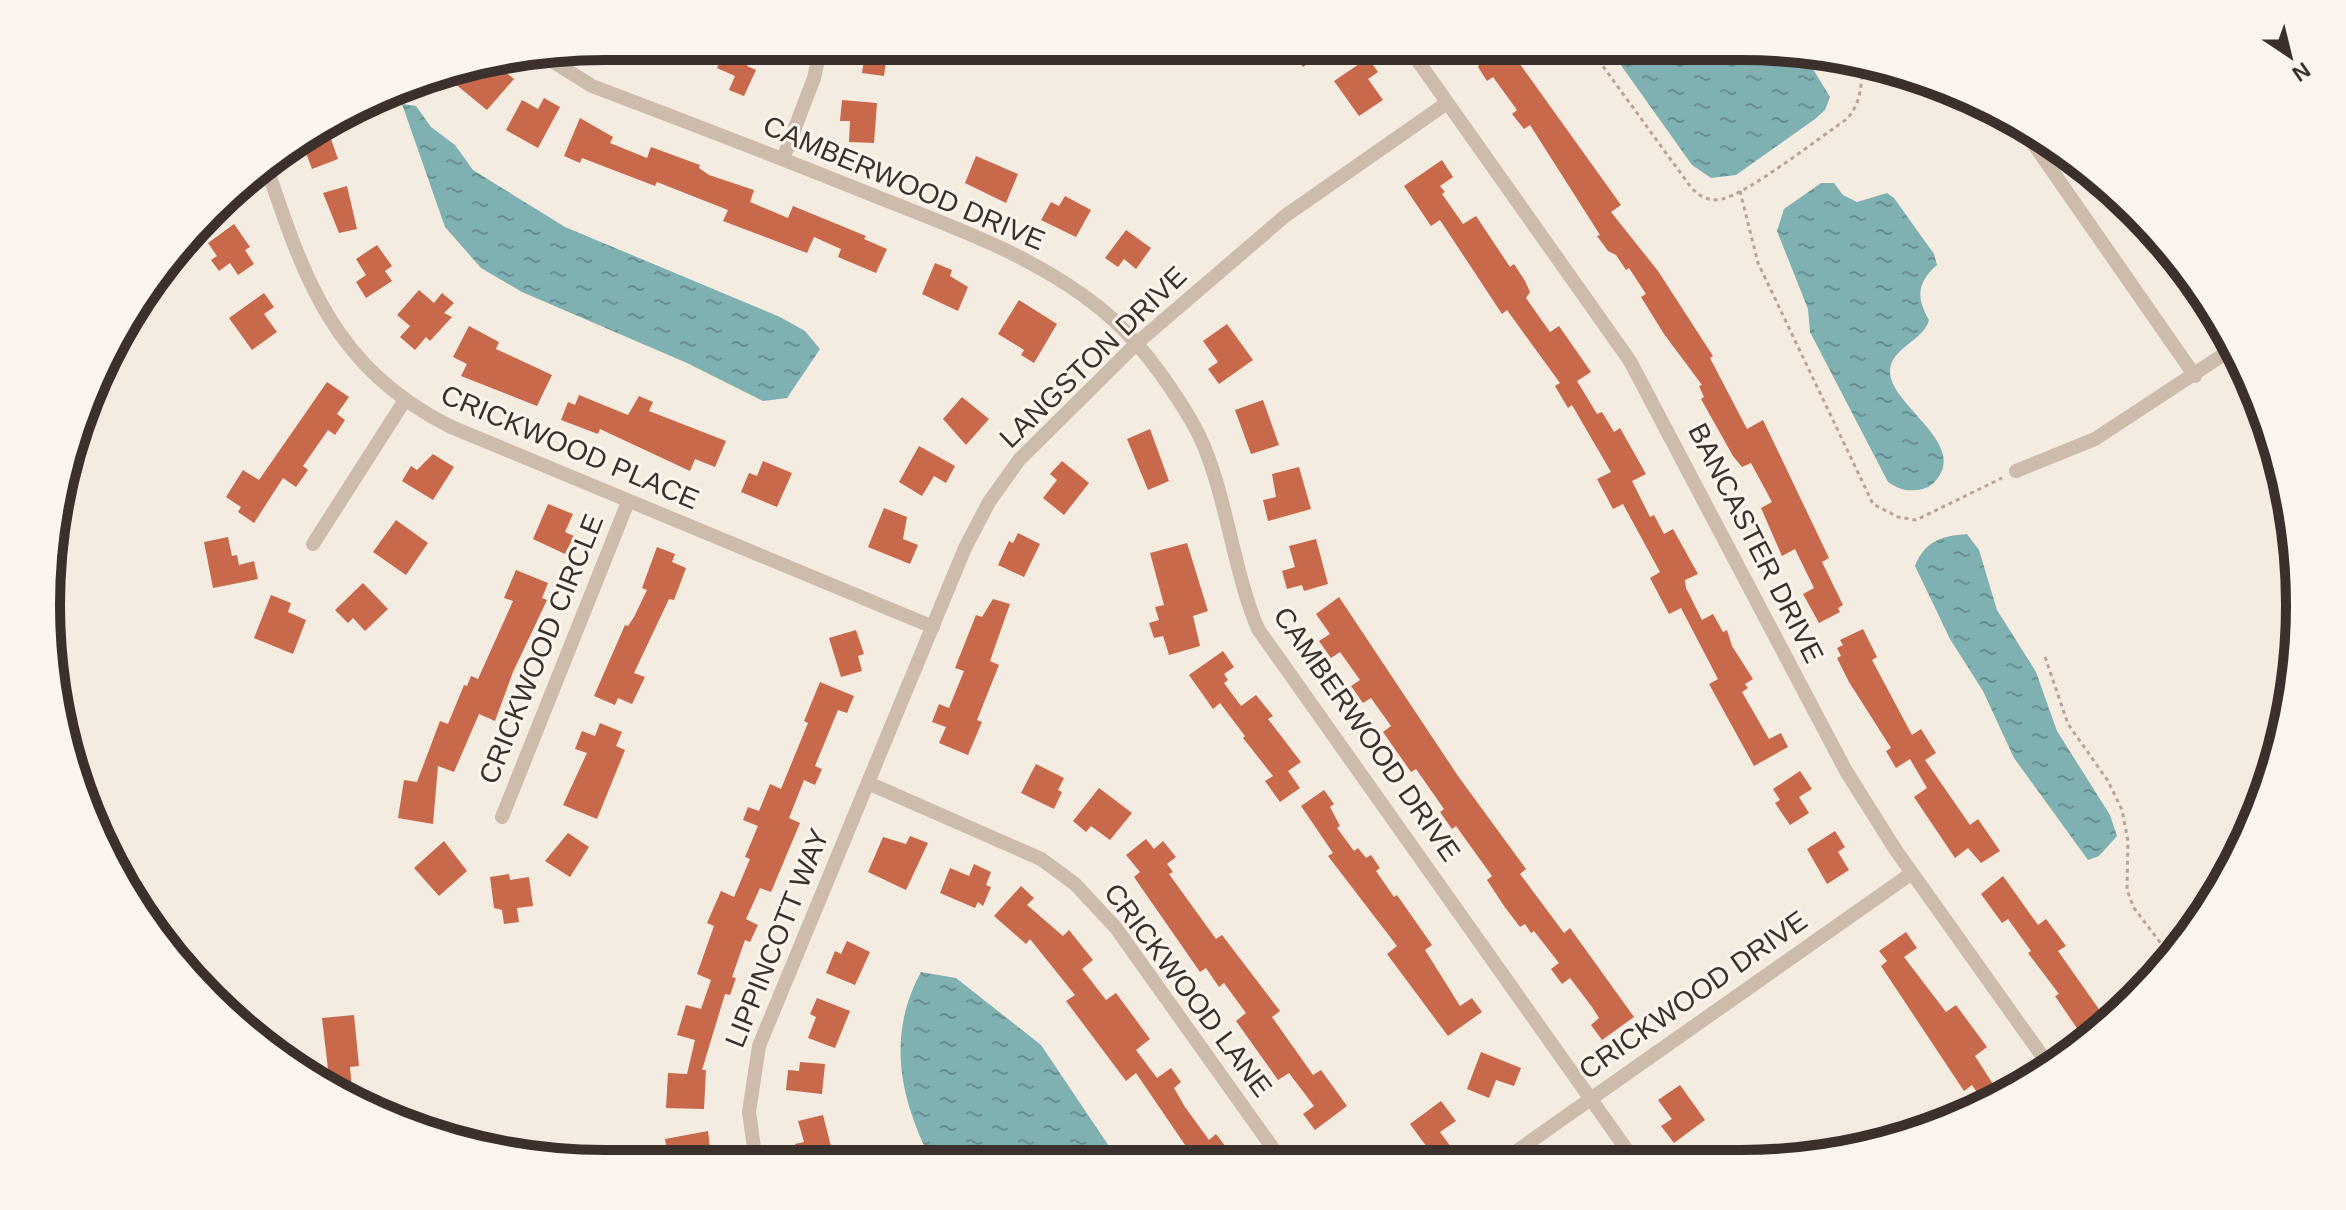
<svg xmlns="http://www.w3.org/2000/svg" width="2346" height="1210" font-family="Arial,sans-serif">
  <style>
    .water { fill: url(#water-ripples) }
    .building { fill: #c8694b }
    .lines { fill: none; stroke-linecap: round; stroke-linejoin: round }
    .path { stroke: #b9a596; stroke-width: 3; stroke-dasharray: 4 4; stroke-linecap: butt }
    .minor { stroke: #cdbbac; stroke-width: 14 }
    .labels { text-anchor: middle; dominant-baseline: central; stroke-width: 6; stroke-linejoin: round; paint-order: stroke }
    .street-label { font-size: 28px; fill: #3b302b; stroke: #fbf5ee }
    .rim { fill: none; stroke: #3b302b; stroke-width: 10 }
  </style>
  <defs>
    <pattern id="water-ripples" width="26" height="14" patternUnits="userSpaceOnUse" patternTransform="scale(2)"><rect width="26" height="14" fill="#7fb0b2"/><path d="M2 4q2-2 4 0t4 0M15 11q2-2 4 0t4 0" fill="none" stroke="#699091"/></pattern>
  </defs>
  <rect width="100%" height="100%" fill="#f4ebe1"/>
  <!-- water -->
  <path class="water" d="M1608,47H1777L1802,51L1830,97L1825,110L1815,119L1736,175L1711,178L1692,165Z
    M402,104L416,106L431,127L455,145L473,170L565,227L780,317L805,331L820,349L787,398L763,401L687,363L522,292L481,268L445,227Z
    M1821,183H1834L1843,195L1857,202L1887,193L1894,198L1934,254L1937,265C1917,282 1916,298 1929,320C1923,342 1889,348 1890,373C1892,406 1966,443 1937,479C1932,486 1924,490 1916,490C1904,491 1899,489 1888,482L1810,332L1808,309L1777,231L1784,209Z
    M1967,534L1979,550L1997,610L2036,672L2057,731L2110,815L2117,836L2099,856L2088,860L2014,758L1983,691L1950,639L1915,566C1925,541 1941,536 1967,534Z
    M921,972L956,978L1041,1045L1119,1161L932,1162C900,1099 886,1037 921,972Z"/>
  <!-- building -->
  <path class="building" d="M631,46H678L670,63Z
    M727,46L751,56L747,66L756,70L744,96L729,90L735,76L717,68Z
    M866,46H888L884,76L862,73Z
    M1289,47H1333L1303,67Z
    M1474,47H1516L1522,56L1517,60L1621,205L1611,212L1658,271L1713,356L1710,358L1747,429L1763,420L1829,558L1822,562L1843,605L1838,608L1840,612L1819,623L1803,594L1814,588L1795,549L1782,556L1761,508L1772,502L1751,463L1742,467L1733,456L1701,399L1704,397L1699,386L1702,385L1664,334L1641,297L1646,294L1629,268L1626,270L1616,255L1608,251L1597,236L1600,235L1530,125L1524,129L1512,114L1517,110L1493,77L1487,81L1478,67L1482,59Z
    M1368,58L1378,72L1368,79L1383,100L1359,116L1334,81Z
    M480,67L492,77L500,68L514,79L487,110L454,83L467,69Z
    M544,98L560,107L538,148L506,130L522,100L538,109Z
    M842,100L877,103L874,143L849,142L850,121H840Z
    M580,118L613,137L610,143L647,158L651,147L700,165L699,168L709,175L754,190L750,202L788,218L793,206L866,236L864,239L887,249L876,273L838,257L841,249L814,237L807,253L723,221L728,210L657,182L655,186L582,158L580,163L564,156Z
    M327,128L338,159L312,169L302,142Z
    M976,156L1018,174L1006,203L965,183Z
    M1442,160L1453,177L1440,186L1445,192L1442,194L1463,224L1476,216L1510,267L1514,264L1525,281L1530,292L1526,298L1550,332L1559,326L1591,372L1577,381L1597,414L1602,412L1614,432L1620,428L1646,474L1632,481L1650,517L1654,515L1664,534L1673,529L1698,574L1685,580L1686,588L1702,620L1713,614L1723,632L1727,630L1732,646L1753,679L1745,684L1748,688L1742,692L1769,739L1781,733L1788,747L1754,766L1709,684L1718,679L1681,608L1669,614L1650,578L1660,572L1623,504L1613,509L1597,479L1611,472L1572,405L1568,408L1555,386L1560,383L1507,310L1502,314L1440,220L1431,226L1404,186Z
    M347,186L357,229L339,233L323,193Z
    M1065,196L1091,210L1076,237L1041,220L1051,202L1059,206Z
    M234,224L250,247L245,250L254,264L238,275L230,263L219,271L211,260L217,256L208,243Z
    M1126,230L1151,248L1136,269L1124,259L1118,267L1105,258Z
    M377,245L392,266L385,271L392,281L366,298L356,282L366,275L356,259Z
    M935,263L952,270L950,276L968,287L958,311L922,294Z
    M419,290L434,303L442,293L454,303L444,313L452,317L430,341L426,337L415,350L400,337L410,326L397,315Z
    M264,293L274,307L264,314L277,332L252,350L229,318Z
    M1019,300L1057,324L1034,363L1021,355L1024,350L998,334Z
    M1227,324L1253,360L1219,384L1208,369L1218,362L1203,341Z
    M469,326L499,342L496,349L552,375L537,406L461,376L467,364L453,357Z
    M327,382L349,397L337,414L345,420L335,435L328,430L303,466L308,470L296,487L283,478L254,523L238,512L241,507L226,497L243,470L259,480Z
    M579,395L628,415L639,396L653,402L649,411L726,441L715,467L695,459L690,471L600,429L598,434L561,420L568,402L575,405Z
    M962,397L989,419L966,445L943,419Z
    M1263,400L1279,445L1251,454L1235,410Z
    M1150,429L1169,481L1148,490L1127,439Z
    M919,446L955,466L946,483L934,476L922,496L899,482Z
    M433,454L454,467L433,500L402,481L411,466L417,470Z
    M763,461L792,473L777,507L741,492L749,473L757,476Z
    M1062,461L1089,483L1064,515L1043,498L1057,480L1050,474Z
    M1299,467L1311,509L1268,521L1263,500L1276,497L1272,474Z
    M548,504L573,514L565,532L574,536L565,554L533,539Z
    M884,508L907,517L903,539L918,545L910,564L868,547Z
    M396,520L428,543L406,575L373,552Z
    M1018,533L1040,544L1024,577L998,565L1009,541L1013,543Z
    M228,537L232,556L237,555L239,565L254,561L258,579L213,588L204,542Z
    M1316,539L1328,584L1304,591L1302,585L1287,589L1282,571L1295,567L1289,546Z
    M1187,543L1208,611L1193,616L1200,646L1169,655L1163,636L1154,638L1149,623L1159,620L1155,607L1164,605L1150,553Z
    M657,547L675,554L672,562L686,568L674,600L669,599L634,673L645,677L632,704L618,698L615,705L594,696L625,625L628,626L634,617L647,590L642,588Z
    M516,570L548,583L542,598L547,600L513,672L495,721L479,714L454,772L438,766L433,824L398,818L404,780L417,782L440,721L448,724L464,685L467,686L471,676L478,679L513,601L504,598Z
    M363,583L388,609L365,631L353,618L348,623L335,610Z
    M271,595L291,603L288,612L306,620L293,654L254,638Z
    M1339,597L1458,776L1526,869L1520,874L1564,933L1570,928L1634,1017L1602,1040L1591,1025L1599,1018L1592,1007L1570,978L1562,984L1551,969L1559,963L1534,931L1531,933L1525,924L1520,927L1504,906L1487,880L1492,876L1456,826L1452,829L1440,812L1444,809L1416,769L1411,772L1383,732L1391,726L1371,698L1363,703L1351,686L1360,680L1340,652L1331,658L1319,641L1330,634L1316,614Z
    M993,599L1010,604L990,661L999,665L977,720L982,722L968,755L939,743L946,727L932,722L939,704L949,708L964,671L955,668L976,615L982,617Z
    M1863,629L1877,657L1872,660L1912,735L1921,729L1936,753L1925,760L1970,825L1978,819L2000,851L1981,863L1968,848L1955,858L1914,797L1927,788L1910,759L1896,768L1886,751L1891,748L1849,682L1837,658L1841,656L1837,648L1843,645L1840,640Z
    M856,630L864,654L858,656L862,671L841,677L829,638Z
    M1223,651L1234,667L1224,674L1228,680L1224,683L1241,706L1256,695L1273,716L1268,719L1301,762L1288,771L1300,788L1280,802L1265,781L1273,776L1243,738L1245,736L1220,703L1213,709L1189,675Z
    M820,682L854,696L847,713L838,710L815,766L822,769L815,785L804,780L789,818L800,823L771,892L760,888L746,919L758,925L750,942L745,940L732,977L736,978L730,995L725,994L702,1070H706L704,1109L666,1108L668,1073L687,1074L695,1040L677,1035L686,1005L701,1009L711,980L697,974L714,926L707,923L721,891L734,897L750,859L745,857L758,826L743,820L748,807L759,811L770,784L781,789L808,723L804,721Z
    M600,723L622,732L616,746L625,750L597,819L563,805L587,753L575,749L582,731L595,736Z
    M1036,764L1064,778L1058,790L1062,792L1054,809L1021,793Z
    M1800,771L1812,789L1799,797L1809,813L1790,825L1775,803L1780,800L1773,789Z
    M1099,788L1132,813L1110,840L1091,826L1086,832L1073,821Z
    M1324,790L1334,804L1330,807L1340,826L1337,828L1354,851L1358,848L1366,858L1371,855L1380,868L1376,871L1394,897L1397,895L1432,945L1425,950L1460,1006L1472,998L1482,1012L1448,1036L1387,954L1397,946L1328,856L1333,853L1301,806Z
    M1835,831L1845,847L1838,852L1849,870L1827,884L1807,849Z
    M568,833L589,847L570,877L545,861Z
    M910,836L928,843L906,890L868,872L883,837L906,844Z
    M1146,839L1154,849L1163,841L1176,857L1167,864L1173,872L1169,874L1216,939L1222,935L1280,1011L1272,1017L1313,1075L1321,1070L1347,1106L1315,1130L1303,1114L1314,1106L1289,1073L1278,1080L1236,1021L1246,1013L1224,983L1219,987L1206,968L1200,972L1134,877L1140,872L1126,855Z
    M444,841L467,871L439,896L414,868Z
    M974,864L991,872L986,885L991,887L983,906L978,902L975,908L940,893L950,868L969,876Z
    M509,874L510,880L529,877L533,906L517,908L519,922L504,924L502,910L494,908L490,877Z
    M2003,876L2038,925L2046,919L2066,946L2058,951L2108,1022L2087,1043L2055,996L2059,994L2028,953L2031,951L2008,919L2002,923L1981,894Z
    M1021,886L1034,898L1027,905L1063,936L1069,930L1093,960L1082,969L1106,1000L1116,993L1150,1039L1136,1050L1157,1078L1171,1068L1181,1082L1174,1088L1185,1107L1209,1140L1216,1134L1226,1147L1210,1161H1196L1136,1073L1126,1081L1066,1001L1075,995L1030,939L1026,944L994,916Z
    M1906,932L1917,948L1904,957L1946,1012L1956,1005L1987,1047L1975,1056L2000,1095L1985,1104L1972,1085L1964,1091L1881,966L1887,961L1879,951Z
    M847,941L870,952L855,985L826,973L835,951L841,954Z
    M817,998L850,1011L835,1048L808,1038L816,1017L810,1014Z
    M354,1015L359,1066L350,1067L352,1089L336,1091L330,1086L322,1018Z
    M1481,1052L1521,1068L1514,1086L1496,1080L1489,1098L1467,1089Z
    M800,1062L825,1064L822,1094L786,1090L788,1070L799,1071Z
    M1680,1085L1705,1120L1674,1143L1661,1126L1672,1119L1658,1100Z
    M1441,1101L1456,1121L1440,1132L1451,1147L1435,1158L1410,1124Z
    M823,1115L835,1162H800L795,1144L804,1142L798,1121Z
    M708,1131L710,1148L699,1150L701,1162L669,1163L665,1139Z"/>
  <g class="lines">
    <!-- path -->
    <path class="path" d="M1589,47L1690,186C1698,196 1709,202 1722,199C1749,193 1820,137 1847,119C1863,100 1860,85 1864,61
      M1740,191L1758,263L1873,504L1898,517L1916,520L2002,478
      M2045,657L2068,724L2108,781L2122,810L2128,841L2127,890L2134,908L2172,958"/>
    <!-- minor -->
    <path class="minor" d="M1408,47L1630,361L1846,771L1895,849L2050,1067
      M544,56L592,86C687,122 781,158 875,196C953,227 1036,256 1101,309C1139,340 1168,381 1192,422C1225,478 1231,566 1258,629L1634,1160
      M2019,123L2195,376
      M783,159L814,78L821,46
      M265,162C304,278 332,366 449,426L933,627
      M2016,471L2095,439L2235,347
      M313,544L405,400
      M868,783L1041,859L1075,884L1116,928L1282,1161
      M502,817L628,502
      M1504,1160L1912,873
      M756,1162L749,1112L759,1046L965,548L989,502L1019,460L1137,343L1285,216L1447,103"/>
  </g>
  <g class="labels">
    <!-- street labels -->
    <g class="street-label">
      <text transform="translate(904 183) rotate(23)">CAMBERWOOD DRIVE</text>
      <text transform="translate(1093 357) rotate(-44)">LANGSTON DRIVE</text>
      <text transform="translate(570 447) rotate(23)">CRICKWOOD PLACE</text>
      <text transform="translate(1756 543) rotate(63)">BANCASTER DRIVE</text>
      <text transform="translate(541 649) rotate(-68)">CRICKWOOD CIRCLE</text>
      <text transform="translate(1367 734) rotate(55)">CAMBERWOOD DRIVE</text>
      <text transform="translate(777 938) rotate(-68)">LIPPINCOTT WAY</text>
      <text transform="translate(1188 990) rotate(53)">CRICKWOOD LANE</text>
      <text transform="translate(1693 995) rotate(-35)">CRICKWOOD DRIVE</text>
    </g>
  </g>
  <!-- crop -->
  <path d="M0 0H2346V1210H0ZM605 60H1741A545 545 0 0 1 2286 605V605A545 545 0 0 1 1741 1150H605A545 545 0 0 1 60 605V605A545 545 0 0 1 605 60Z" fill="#fbf5ee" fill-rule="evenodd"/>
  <path class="rim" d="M605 60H1741A545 545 0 0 1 2286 605V605A545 545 0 0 1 1741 1150H605A545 545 0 0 1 60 605V605A545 545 0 0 1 605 60Z"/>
  <!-- north arrow -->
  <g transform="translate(2290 56) rotate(145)" stroke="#fbf5ee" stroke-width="6" paint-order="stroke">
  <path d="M0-6L14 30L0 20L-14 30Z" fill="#3b302b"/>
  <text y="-12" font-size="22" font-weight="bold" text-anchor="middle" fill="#3b302b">N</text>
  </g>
</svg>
